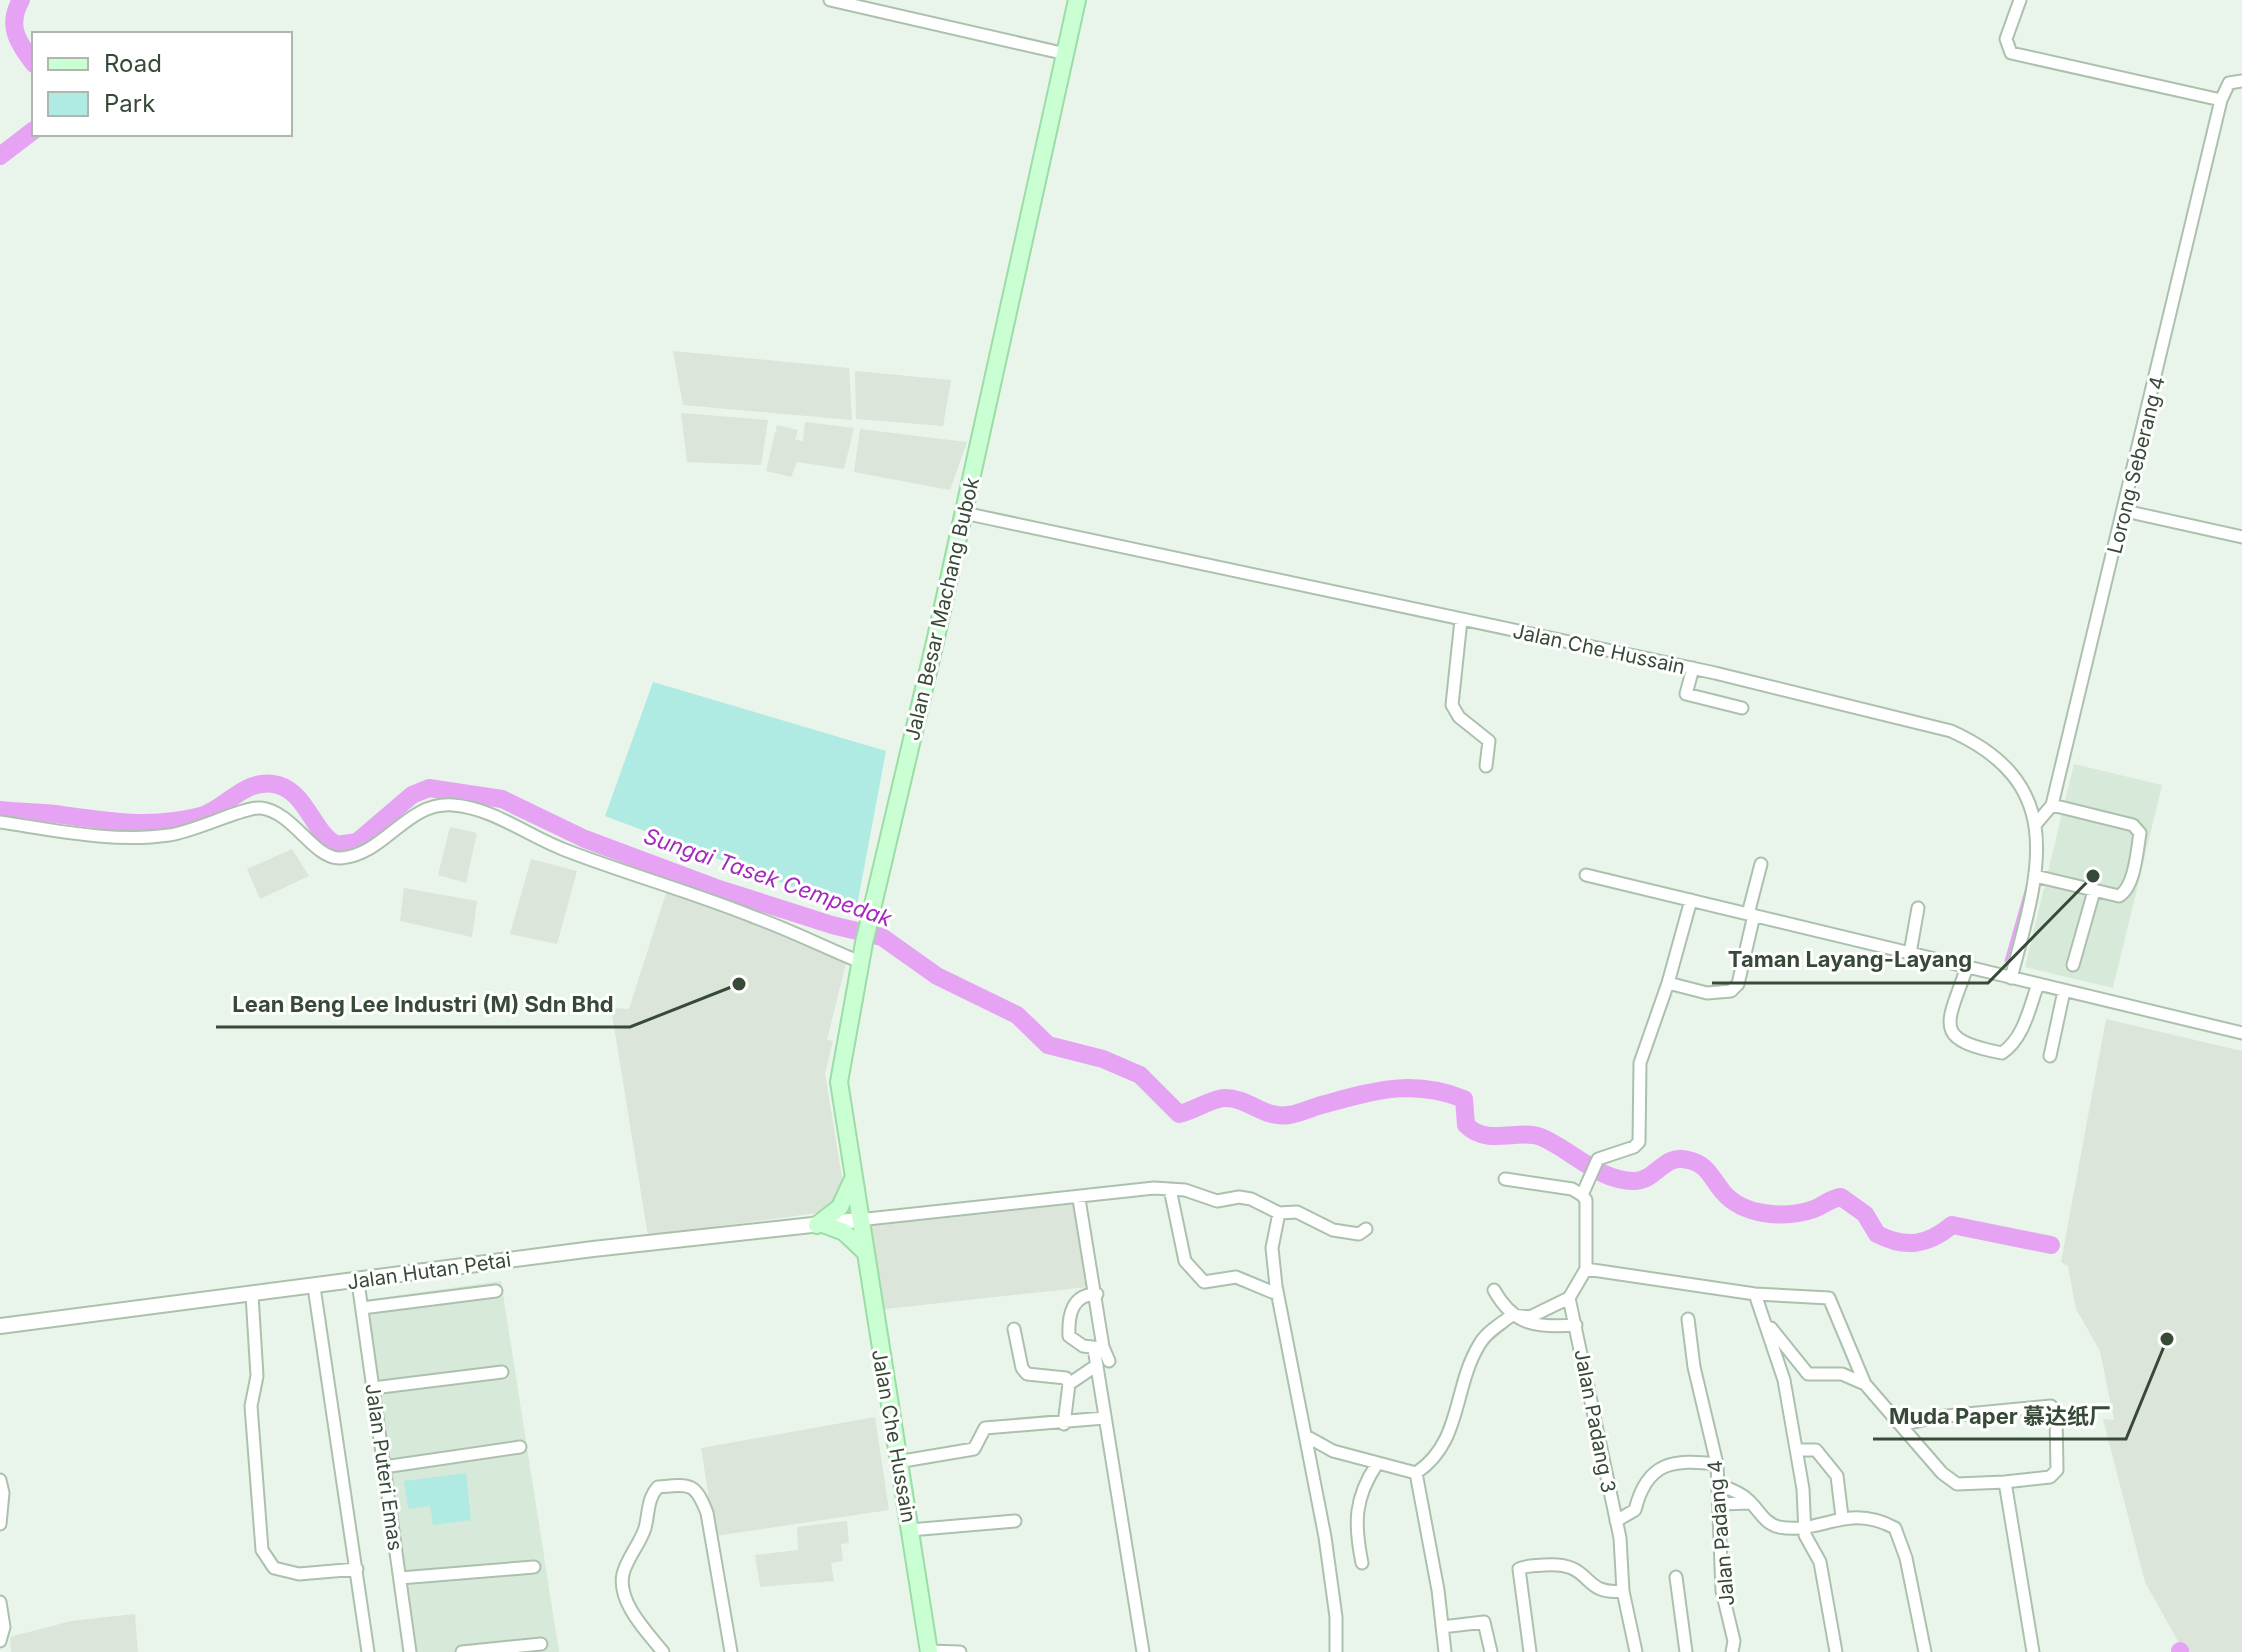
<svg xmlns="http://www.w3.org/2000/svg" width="2242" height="1652" font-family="Inter,'Noto Sans SC',sans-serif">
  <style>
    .residential { fill: #d7e9d9 }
    .industrial { fill: #dbe5da }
    .green { fill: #b0ebe3 }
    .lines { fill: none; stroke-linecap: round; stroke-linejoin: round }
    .stream { stroke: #e6a3f4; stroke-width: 3 }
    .river { stroke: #e6a3f4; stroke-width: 18 }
    .minor-casing { stroke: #abc1ad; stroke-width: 15 }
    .tertiary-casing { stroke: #abc1ad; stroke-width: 18 }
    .secondary-casing { stroke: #9bdda5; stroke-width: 20 }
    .minor { stroke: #fff; stroke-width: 11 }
    .tertiary { stroke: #fff; stroke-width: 14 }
    .secondary { stroke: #c9ffd3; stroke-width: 16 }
    .labels { text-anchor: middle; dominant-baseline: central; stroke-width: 6; stroke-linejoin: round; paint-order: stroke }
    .street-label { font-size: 20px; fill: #374937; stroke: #fff }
    .water-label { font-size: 22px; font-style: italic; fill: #a429bc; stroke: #fff }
    .leader { fill: none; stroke: #374937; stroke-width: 3 }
    .callout-dot { fill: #374937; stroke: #fff; stroke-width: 3 }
    .callout-label { font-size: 22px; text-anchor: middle; font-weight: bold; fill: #374937; stroke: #fff; stroke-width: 6; stroke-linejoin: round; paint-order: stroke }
  </style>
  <rect width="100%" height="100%" fill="#e9f5ea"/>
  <!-- residential -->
  <path class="residential" d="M2074,764L2162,785L2113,988L2025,967Z
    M501,1281L559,1652H406L358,1301Z"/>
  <!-- industrial -->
  <path class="industrial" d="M673,351L849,368L852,420L683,405Z
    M855,371L951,380L943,426L856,419Z
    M681,413L768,420L761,465L687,462Z
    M805,422L854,428L844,469L797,462L791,477L766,471L777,425L798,430L795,440L803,441Z
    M860,429L967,442L950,490L854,472Z
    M450,827L477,833L466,883L438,875Z
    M292,849L309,876L260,899L247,869Z
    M531,859L577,871L557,944L510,934Z
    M404,888L477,901L472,937L400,921Z
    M667,890L772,924L847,959L827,1040L833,1041L825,1073L844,1190L824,1212L648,1236L611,1008L629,1009Z
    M2106,1019L2242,1051V1652H2184L2145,1582L2103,1419L2114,1420L2100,1351L2076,1309L2068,1266L2061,1262Z
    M1069,1202L1078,1208L1088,1287L885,1309L867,1224Z
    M875,1417L889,1510L715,1536L701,1448Z
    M847,1521L849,1543L841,1544L843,1561L831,1563L834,1581L760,1587L755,1555L798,1550L797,1527Z
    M135,1614L138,1652H11L10,1637L71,1621Z"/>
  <!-- green -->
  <path class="green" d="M653,682L886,751L856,911L605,816Z
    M466,1473L471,1520L433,1525L430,1506L408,1509L404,1481Z"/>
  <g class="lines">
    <!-- stream -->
    <path class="stream" d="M2006,961L2028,884"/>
    <!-- river -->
    <path class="river" d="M21,0C6,26 18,42 34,64
      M0,156L34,130
      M0,810C18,812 37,812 55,814C105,821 151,829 201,816C227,808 246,776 278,785C308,794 312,832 337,845L357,842L412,795L429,788L502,799L585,839L716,888L832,925L882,937L937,976L1017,1015L1048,1045L1103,1059L1140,1075L1179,1114C1194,1111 1212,1098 1225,1098C1249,1098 1264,1119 1289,1115C1301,1113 1313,1107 1325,1104C1376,1090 1414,1079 1464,1099L1466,1125C1488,1147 1519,1128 1541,1137C1572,1150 1600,1182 1635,1181C1657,1180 1664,1153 1688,1160C1708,1164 1711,1178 1723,1192C1743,1216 1785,1219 1814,1209C1824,1205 1829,1199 1841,1197L1865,1214L1877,1234C1906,1249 1928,1245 1952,1225L2051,1245
      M2180,1651V1652"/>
    <defs>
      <path id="minor" d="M830,0L1066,54
        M2020,0L2006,39L2011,53L2221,100
        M2125,511L2242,537
        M964,513L1715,673L1951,731C2071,785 2038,875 2011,978
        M1461,620L1452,705L1459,717L1489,741L1486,766
        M1693,668L1686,694L1742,708
        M0,822C54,830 114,843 169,835C194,832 245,806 261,808C294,812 314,860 341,858C386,854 407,801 453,805C493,808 528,836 565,850C627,874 692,892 754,917C790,930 824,947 860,962
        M2036,824L2052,805L2221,100L2229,83L2242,81
        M1586,875L2242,1033
        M2035,876L2119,896C2135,887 2137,850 2140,833L2133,825L2052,805
        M1748,914L1761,864
        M1910,953L1918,908
        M2073,965L2094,891
        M1967,967C1947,1025 1931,1039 2002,1053C2024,1038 2029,1009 2038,984
        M1668,983L1707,993L1731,991L1738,984L1754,915
        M2050,1056L2064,991
        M1505,1179L1572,1189L1582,1195
        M1170,1189L1185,1261L1204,1282L1236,1277L1277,1294
        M1582,1195L1586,1200V1269L1569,1298L1620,1538L1623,1591L1636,1652
        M1582,1195L1598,1159L1634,1147L1639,1142L1640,1063L1668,983L1691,900
        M1079,1199L1103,1347L1109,1361
        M1279,1213L1272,1248L1276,1286L1325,1537L1336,1617V1652
        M858,1220L1154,1188L1185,1190L1217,1201L1239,1197L1251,1199L1279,1213L1297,1212L1333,1230L1359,1234L1366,1229
        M1586,1269L1755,1294L1829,1298L1865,1384L1942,1473L1957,1484L2005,1482L2033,1652
        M358,1282L410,1652
        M314,1287L368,1652
        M1494,1290C1514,1326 1538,1328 1576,1325
        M1097,1294C1072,1294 1068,1315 1069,1336L1083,1346L1101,1348
        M1755,1294L1784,1380L1803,1489L1805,1535L1820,1562L1836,1652
        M252,1295L257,1376L251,1406L262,1550L274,1568L299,1574L357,1569
        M362,1308L496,1291
        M1688,1319L1694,1367L1717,1464L1722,1591L1734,1641L1732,1652
        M1771,1328L1808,1374H1842L1865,1384
        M1014,1329L1022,1368L1027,1374L1066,1378L1069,1384L1064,1424
        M1094,1348L1143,1652
        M1069,1384L1097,1365
        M373,1388L502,1372
        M1901,1425L1936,1417L2051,1406L2056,1414L2057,1470L2050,1477L2005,1482
        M1306,1436L1333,1451L1416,1473L1438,1590L1445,1652
        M1797,1450H1816L1837,1476L1842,1517
        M897,1462L974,1449L985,1428L1104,1418
        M384,1467L520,1447
        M1416,1473C1462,1443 1453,1388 1479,1345C1486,1332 1501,1324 1512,1315L1530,1317L1569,1298
        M0,1480L3,1493L0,1524
        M1719,1484C1728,1489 1740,1492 1747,1499C1759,1509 1763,1523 1779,1527C1822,1535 1846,1502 1895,1528L1906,1558L1925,1652
        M1719,1504L1751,1503
        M1616,1521L1635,1510C1647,1461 1674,1459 1717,1464
        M910,1530L1015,1521
        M1362,1563C1354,1524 1354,1498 1377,1464
        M1676,1577L1686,1652
        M400,1578L534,1567
        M0,1602L4,1627L0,1641
        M1442,1627L1484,1622L1491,1652
        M929,1651L960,1652
        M462,1652L541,1644
        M663,1652C647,1632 617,1602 623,1574C627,1558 640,1544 645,1528C649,1513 647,1499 658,1487C690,1484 695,1482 707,1513L731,1652
        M1530,1652L1519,1569C1527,1565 1535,1566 1544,1565C1595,1561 1579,1596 1623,1591"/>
      <path id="tertiary" d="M0,1326L593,1249L858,1220"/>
      <path id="secondary" d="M823,1224L844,1232L863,1250
        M817,1225L840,1207L852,1181
        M929,1652L839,1082L864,943L935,642L1077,0"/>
    </defs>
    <!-- minor casing -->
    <use href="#minor" class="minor-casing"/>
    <!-- tertiary casing -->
    <use href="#tertiary" class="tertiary-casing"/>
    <!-- secondary casing -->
    <use href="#secondary" class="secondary-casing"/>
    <!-- minor -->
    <use href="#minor" class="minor"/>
    <!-- tertiary -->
    <use href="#tertiary" class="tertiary"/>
    <!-- secondary -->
    <use href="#secondary" class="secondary"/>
  </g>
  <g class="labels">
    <!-- street labels -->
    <g class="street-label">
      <text transform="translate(2136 465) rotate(-76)">Lorong Seberang 4</text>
      <text transform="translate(942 609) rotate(-77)">Jalan Besar Machang Bubok</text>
      <text transform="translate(1599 649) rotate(12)">Jalan Che Hussain</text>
      <text transform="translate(429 1271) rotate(-8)">Jalan Hutan Petai</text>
      <text transform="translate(1595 1421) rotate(79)">Jalan Padang 3</text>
      <text transform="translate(894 1436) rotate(80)">Jalan Che Hussain</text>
      <text transform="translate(384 1467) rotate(82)">Jalan Puteri Emas</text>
      <text transform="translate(1721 1533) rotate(-95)">Jalan Padang 4</text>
    </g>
    <!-- water labels -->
    <g class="water-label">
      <text transform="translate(768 877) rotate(19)">Sungai Tasek Cempedak</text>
    </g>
  </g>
  <!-- callouts -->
  <path class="leader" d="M2093 876L1988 983H1712M739 984L630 1027H216M2167 1339L2126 1439H1873"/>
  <g class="callout-dot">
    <circle cx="2093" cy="876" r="8"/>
    <circle cx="739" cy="984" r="8"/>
    <circle cx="2167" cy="1339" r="8"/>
  </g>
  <g class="callout-label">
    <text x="1850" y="967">Taman Layang-Layang</text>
    <text x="423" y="1012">Lean Beng Lee Industri (M) Sdn Bhd</text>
    <text x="2000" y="1424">Muda Paper 慕达纸厂</text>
  </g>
  <!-- legend -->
  <rect x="32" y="32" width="260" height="104" fill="#ffffff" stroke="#afb6af" stroke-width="2"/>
  <rect x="48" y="58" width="40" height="12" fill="#c9ffd3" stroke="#afb6af" stroke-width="2"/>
  <text x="104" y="72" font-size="24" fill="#374937">Road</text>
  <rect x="48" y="92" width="40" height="24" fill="#b0ebe3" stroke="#afb6af" stroke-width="2"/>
  <text x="104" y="112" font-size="24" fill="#374937">Park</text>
</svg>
